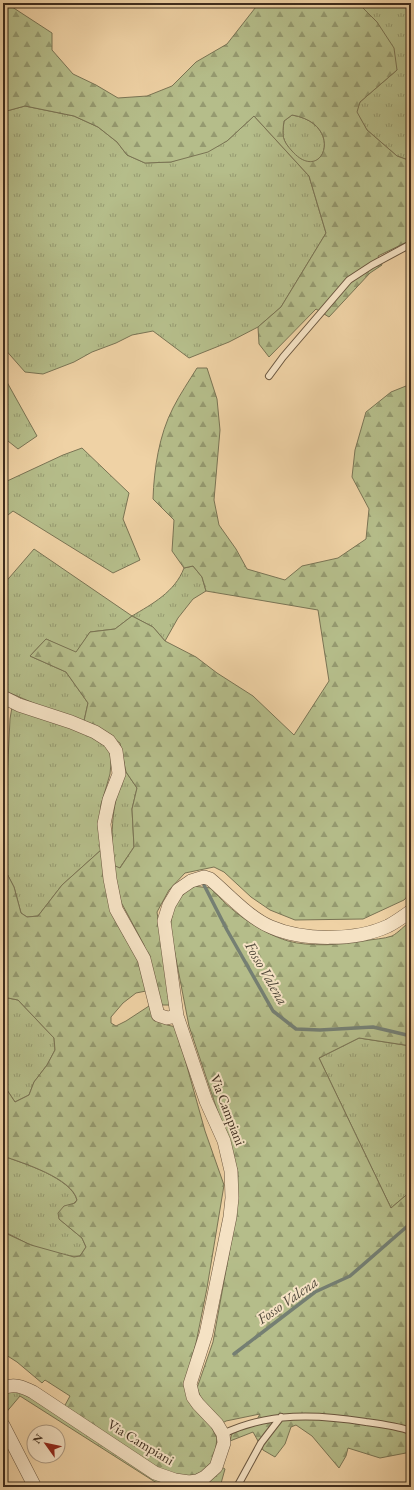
<svg xmlns="http://www.w3.org/2000/svg" width="414" height="1490" font-family="'EB Garamond',serif">
  <style>
    .grass { fill: url(#grass-tufts); stroke: #7a7454 }
    .forest { fill: url(#forest-firs); stroke: #7a7454; fill-rule: evenodd }
    .lines { fill: none; stroke-linecap: round; stroke-linejoin: round }
    .stream { stroke: #757f73; stroke-width: 3.5 }
    .lane-casing { stroke: #6a563f; stroke-width: 8 }
    .street-casing { stroke: #6a563f; stroke-width: 14 }
    .lane { stroke: #f5e2c4; stroke-width: 6 }
    .street { stroke: #f5e2c4; stroke-width: 13 }
    .labels { text-anchor: middle; dominant-baseline: central; stroke-width: 4; stroke-linejoin: round; paint-order: stroke }
    .street-label { font-size: 14px; fill: #3e2c1d; stroke: #f5e2c4 }
    .water-label { font-size: 15px; font-style: italic; fill: #50483a; stroke: #f5e2c4 }
  </style>
  <defs>
    <pattern id="grass-tufts" width="24" height="20" patternUnits="userSpaceOnUse"><rect width="24" height="20" fill="#b5bd8a"/><path d="M3 7l-1-3M5 7V3M7 7l1-3M15 17l-1-3M17 17v-4M19 17l1-3" fill="none" stroke="#959a70"/></pattern>
    <pattern id="forest-firs" width="22" height="20" patternUnits="userSpaceOnUse"><rect width="22" height="20" fill="#b5bd8a"/><path d="M5 1l3.5 6h-7zM16 11l3.5 6h-7z" fill="#959a70"/></pattern>
  </defs>
  <rect width="100%" height="100%" fill="#efd2a5"/>
  <filter id="stains"><feTurbulence type="fractalNoise" baseFrequency=".005" numOctaves="4"/><feColorMatrix values="0 0 0 0 .2 0 0 0 0 .09 0 0 0 0 .02 0 0 0 .5 -.17"/></filter>
  <radialGradient id="worn" r=".72"><stop offset=".6" stop-color="#630" stop-opacity="0"/><stop offset="1" stop-color="#630" stop-opacity=".3"/></radialGradient>
  <!-- grass -->
  <path class="grass" d="M358,3H407L411,7V161L397,156L367,130L356,112L360,102L397,70L377,22Z
    M25,106L74,116L98,127L117,142L127,155L145,163L171,162L227,141L254,116L309,176L326,233L281,307L258,327L229,342L189,358L153,331L132,335L116,343L92,352L74,362L43,374L25,372L3,347V112Z
    M292,115C346,124 323,186 292,152C282,140 282,136 284,121Z
    M3,375L37,436L18,449L3,437Z
    M82,448L129,493L123,519L140,560L113,573L13,511L3,519V487L5,482L63,455Z
    M34,549L132,616C152,604 175,592 184,568L193,566L202,577L206,591L193,599L178,618L165,641L153,627L132,616L115,629L90,632L76,653L46,639L30,656L66,672L88,703L84,721L59,714L3,690V585Z
    M12,707L96,736L110,748L111,763L110,774L101,805V850L62,885L38,916L27,917L21,913L14,887L3,866L10,719Z
    M126,772L137,788L132,809L134,847L119,869L113,865C111,833 111,801 126,772Z
    M3,997L18,1000L54,1038L55,1050L47,1065L34,1082L29,1095L15,1102L3,1084Z
    M359,1038L411,1046V1191L391,1208L319,1058Z
    M3,1156C23,1163 71,1178 77,1200L59,1219L82,1238L86,1247L80,1256C65,1258 39,1249 26,1243C18,1239 11,1234 3,1232Z
    M22,1390L200,1486V1487H163L20,1396L4,1415L3,1396L5,1393Z"/>
  <!-- forest -->
  <path class="forest" d="M3,3H6L52,33V50L73,74L96,85L118,98L147,96L172,86L196,62L227,44L259,3H358L377,22L394,48L397,70L360,102L357,112L367,130L397,156L411,161V240L378,256L382,265L370,273L329,317L316,309L269,357L259,344L258,327L281,307L326,233L309,176L254,116L227,141L208,152L171,162L145,163L127,155L117,142L98,127L74,116L25,106L3,112ZM292,115C346,124 323,186 292,151C282,140 282,136 284,121Z
    M197,368H207L217,399L220,430L214,500L219,525L236,549L247,569L285,580L302,566L338,558L366,539L369,509L352,477L355,450L366,412L391,392L411,384V892L404,900L363,919L295,920L270,910L251,897L224,872L214,867L185,873L169,890L157,912L170,1005H160L144,945L121,902L113,865L120,868L134,847L132,809L137,788L126,772L120,743L106,733L84,721L88,703L66,672L30,656L46,639L76,652L90,632L115,629L132,616L153,627L165,641L196,657L217,673L253,696L294,735L329,681L318,610L206,591L202,577L193,566L184,568L172,551L174,520L153,499C154,469 159,435 173,408C180,394 189,381 197,368Z
    M101,850L140,960L146,991L136,993L123,1003L111,1017V1023L116,1026L126,1021L149,1006L153,1017L167,1025L176,1027L205,1131L224,1185L207,1288L196,1343L185,1385L212,1428L217,1438L214,1461L208,1469L188,1478L158,1468L64,1407L70,1396L45,1380L42,1383L17,1362L3,1353V1232L31,1245L74,1257L80,1256L86,1247L82,1238L59,1219L58,1213L64,1206L75,1203L77,1200C72,1178 23,1163 3,1156V1084L15,1102L29,1095L34,1082L47,1065L55,1050L54,1038L18,1000L3,997V866L14,887L21,913L27,917L38,916L62,885Z
    M192,886L211,888C230,911 259,932 288,941C309,947 343,945 364,941C373,939 384,939 392,936C398,933 405,925 411,921V1046L359,1038L319,1058L391,1208L411,1191V1452L380,1458L348,1448L346,1456L339,1468L312,1436L296,1425L291,1427L285,1444L275,1457L263,1450L253,1432L230,1441L232,1433L254,1425L260,1414L226,1421L221,1424L204,1406L197,1388L213,1342L236,1215L238,1172L189,1026L170,928L174,904Z
    M220,1466L225,1469L220,1487H200V1486H207L209,1477Z"/>
  <g class="lines">
    <!-- stream -->
    <path class="stream" d="M203,883L227,930L273,1011L296,1029L320,1030L373,1027L411,1036
      M234,1354L315,1292L350,1276L411,1223"/>
    <defs>
      <path id="lane" d="M269,376L283,357L349,280L372,265L411,244
        M223,1434C269,1412 317,1414 366,1422C381,1424 397,1426 411,1431
        M237,1487L261,1443L281,1417"/>
      <path id="street" d="M3,697L19,705L71,722L95,732L109,741L116,751L119,774L109,800L104,824L110,879L116,909L144,959L158,1015L167,1018L177,1016
        M3,1388C14,1383 23,1387 33,1392L155,1473L175,1480L189,1482L197,1481L205,1477L216,1467L224,1443L223,1434L217,1424L198,1404L193,1397L190,1384L206,1334L230,1217L232,1198L231,1171L224,1141L206,1101L177,1016L164,921L169,905L178,890L191,881L204,877L210,879C228,894 249,918 271,927C303,941 356,941 388,926C396,922 404,916 411,911
        M3,1425L35,1487"/>
    </defs>
    <!-- lane casing -->
    <use href="#lane" class="lane-casing"/>
    <!-- street casing -->
    <use href="#street" class="street-casing"/>
    <!-- lane -->
    <use href="#lane" class="lane"/>
    <!-- street -->
    <use href="#street" class="street"/>
  </g>
  <g class="labels">
    <!-- street labels -->
    <g class="street-label">
      <text transform="translate(228 1110) rotate(69)">Via Campiani</text>
      <text transform="translate(141 1442) rotate(31)">Via Campiani</text>
    </g>
    <!-- water labels -->
    <g class="water-label">
      <text transform="translate(267 973) rotate(60)">Fosso Valena</text>
      <text transform="translate(287 1300) rotate(-35)">Fosso Valena</text>
    </g>
  </g>
  <!-- margin -->
  <rect width="414" height="1490" fill="none" stroke="#efd2a5" stroke-width="16"/>
  <rect x="4" y="4" width="406" height="1482" fill="none" stroke="#3e2c1d" stroke-width="2"/>
  <rect x="8" y="8" width="398" height="1474" fill="none" stroke="#3e2c1d"/>
  <!-- north arrow -->
  <g transform="translate(46 1444) rotate(303)"><circle r="19" fill="#f5e2c4" stroke="#ac9981"/>
  <path d="M0-3L7 15L0 10L-7 15Z" fill="#8f2418"/>
  <text y="-6" font-size="11" font-weight="bold" text-anchor="middle" fill="#3e2c1d">N</text>
  </g>
  <rect width="100%" height="100%" filter="url(#stains)"/>
  <rect width="100%" height="100%" fill="url(#worn)"/>
</svg>
